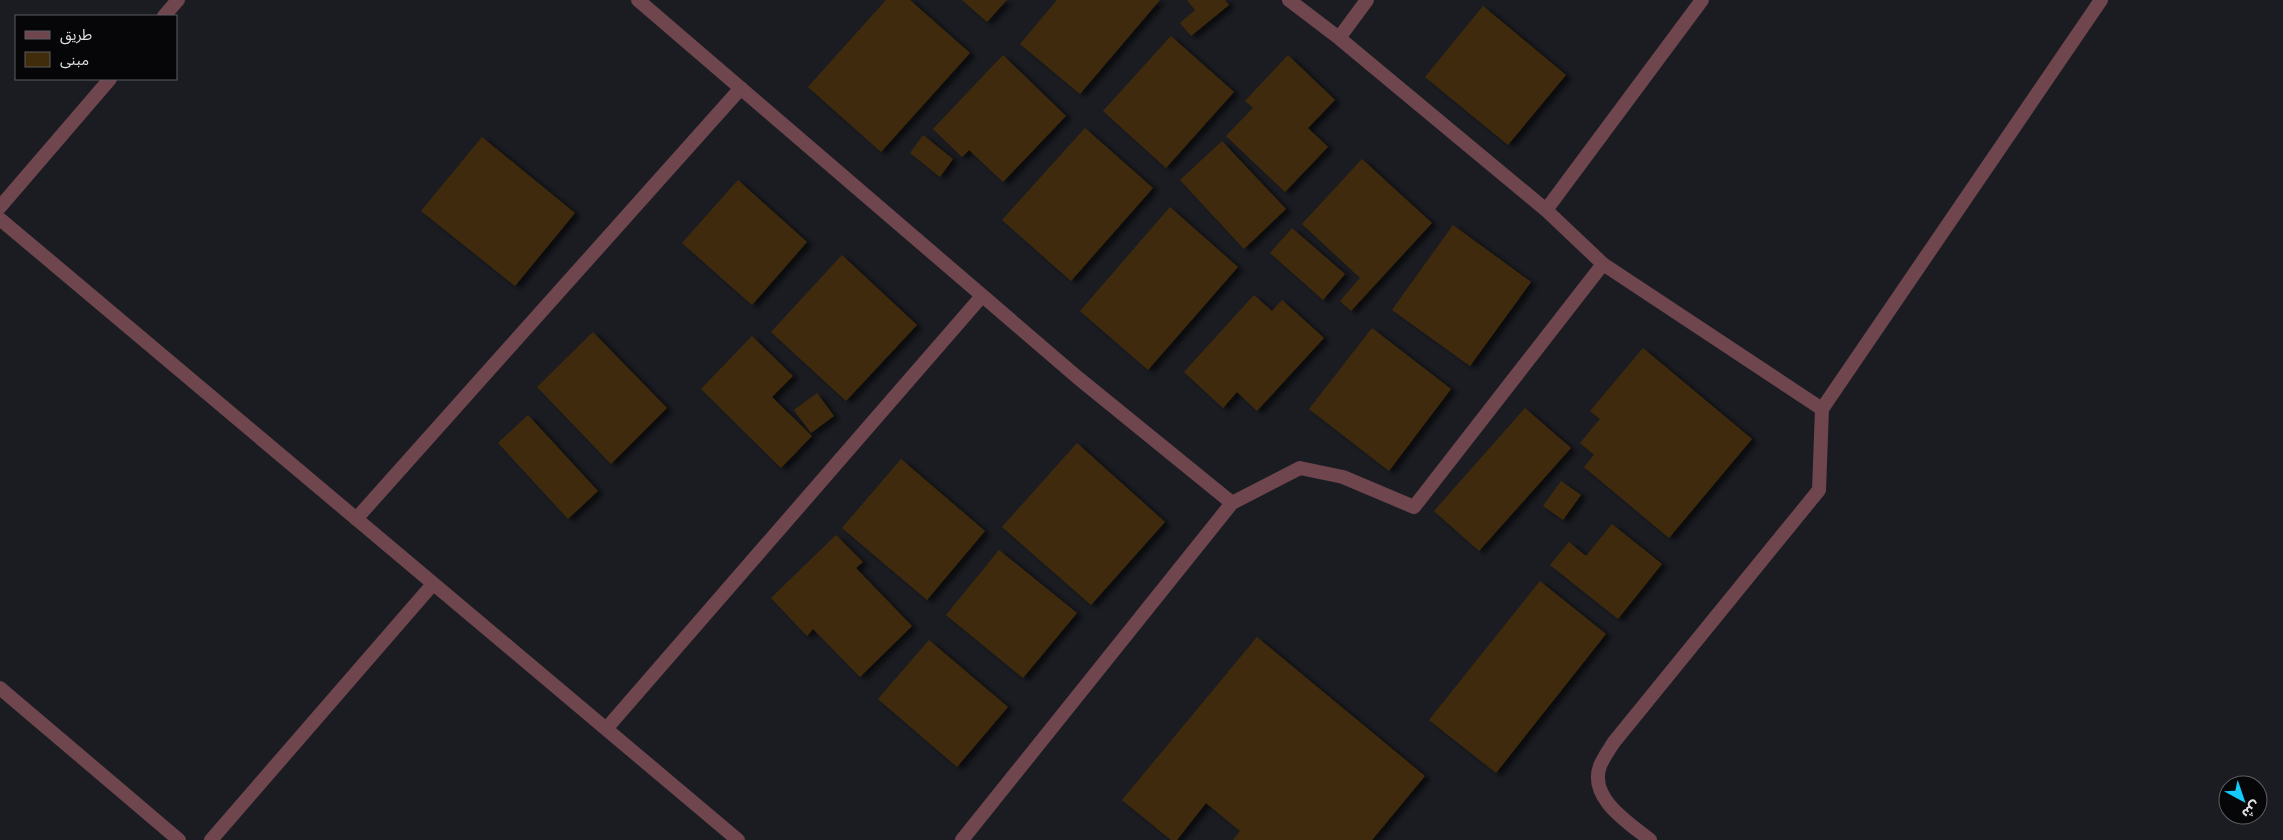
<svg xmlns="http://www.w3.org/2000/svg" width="2283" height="840" font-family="Montserrat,'Noto Sans Arabic',sans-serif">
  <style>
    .building { fill: #402c0b; filter: url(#shadow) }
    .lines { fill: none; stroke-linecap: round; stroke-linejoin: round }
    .minor { stroke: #6f464d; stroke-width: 14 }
  </style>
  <defs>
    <filter id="shadow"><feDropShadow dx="5.5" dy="3" stdDeviation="2.5" flood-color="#0009"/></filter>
  </defs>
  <rect width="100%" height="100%" fill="#1a1c22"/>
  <!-- building -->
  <path class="building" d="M886,0H910L970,53L881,152L808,87Z
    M962,0H1007L987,22Z
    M1057,0H1160L1080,94L1020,44Z
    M1187,0H1225L1229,5L1191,36L1180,23L1195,10Z
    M1483,6L1566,75L1508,145L1425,77Z
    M1171,36L1234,92L1166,168L1103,111Z
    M1003,55L1066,116L1003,182L969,150L962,157L933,129Z
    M1288,55L1335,100L1308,128L1328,147L1285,192L1226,136L1253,108L1245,101Z
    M1085,128L1153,188L1071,281L1002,220Z
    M923,135L953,159L940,177L910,153Z
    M482,137L575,213L515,286L421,211Z
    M1222,141L1286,209L1244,249L1180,180Z
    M1362,159L1432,223L1351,311L1340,301L1360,278L1302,224Z
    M738,180L807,242L752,305L682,243Z
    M1170,207L1238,267L1148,370L1080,311Z
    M1453,225L1531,282L1470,366L1392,310Z
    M1292,228L1345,274L1323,300L1270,253Z
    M842,255L917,325L846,401L771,332Z
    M1254,295L1272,311L1282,300L1324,338L1257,411L1237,392L1223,408L1184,372Z
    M1372,328L1451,389L1389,471L1309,409Z
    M593,332L667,408L611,464L537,387Z
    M752,336L793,376L772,397L812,436L781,468L701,389Z
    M1643,348L1752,439L1669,538L1584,467L1594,455L1580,443L1600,419L1590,411Z
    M817,393L834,416L811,433L794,410Z
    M1525,408L1571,448L1479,551L1434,511Z
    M528,415L598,491L568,519L498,443Z
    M1077,443L1165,522L1091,605L1002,527Z
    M901,459L985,531L927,600L842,528Z
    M1561,481L1581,495L1563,520L1543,506Z
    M1612,524L1662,564L1618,619L1550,565L1569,542L1586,556Z
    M836,535L863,562L856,568L912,626L860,677L813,629L807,636L771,598Z
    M999,550L1077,613L1023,678L946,615Z
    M1540,581L1606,634L1496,773L1429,720Z
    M1257,637L1425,776L1372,840H1233L1240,831L1206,803L1177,840H1171L1122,800Z
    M929,640L1008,707L957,767L878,699Z"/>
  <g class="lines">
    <!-- minor -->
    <path class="minor" d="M638,0L1077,377L1232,503
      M1289,0L1339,38L1546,210L1603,264L1822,409L1819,490L1614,742C1609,750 1603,758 1600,766C1588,798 1629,823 1650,840
      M164,16L178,0
      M1339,38L1367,0
      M0,207L110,79
      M1546,210L1702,0
      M0,219L738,840
      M1822,409L2101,0
      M356,519L741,88
      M0,688L179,840
      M606,729L982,296
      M211,840L433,584
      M962,840L1232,503L1300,468L1343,477L1414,507L1603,264"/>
  </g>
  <!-- legend -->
  <rect x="15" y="15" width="162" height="65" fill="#060609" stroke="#5c5d60"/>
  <rect x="25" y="31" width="25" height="8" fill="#6f464d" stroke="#5c5d60"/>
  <text x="60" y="40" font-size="15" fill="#dedfe3">طريق</text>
  <rect x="25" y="52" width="25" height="15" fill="#402c0b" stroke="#5c5d60"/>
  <text x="60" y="65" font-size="15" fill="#dedfe3">مبنى</text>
  <!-- north arrow -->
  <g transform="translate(2243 800) rotate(140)"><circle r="24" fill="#060609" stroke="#5c5d60"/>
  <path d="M0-4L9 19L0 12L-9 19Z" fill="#13cafb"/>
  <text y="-8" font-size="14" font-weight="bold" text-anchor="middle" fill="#dedfe3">ش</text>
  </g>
</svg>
